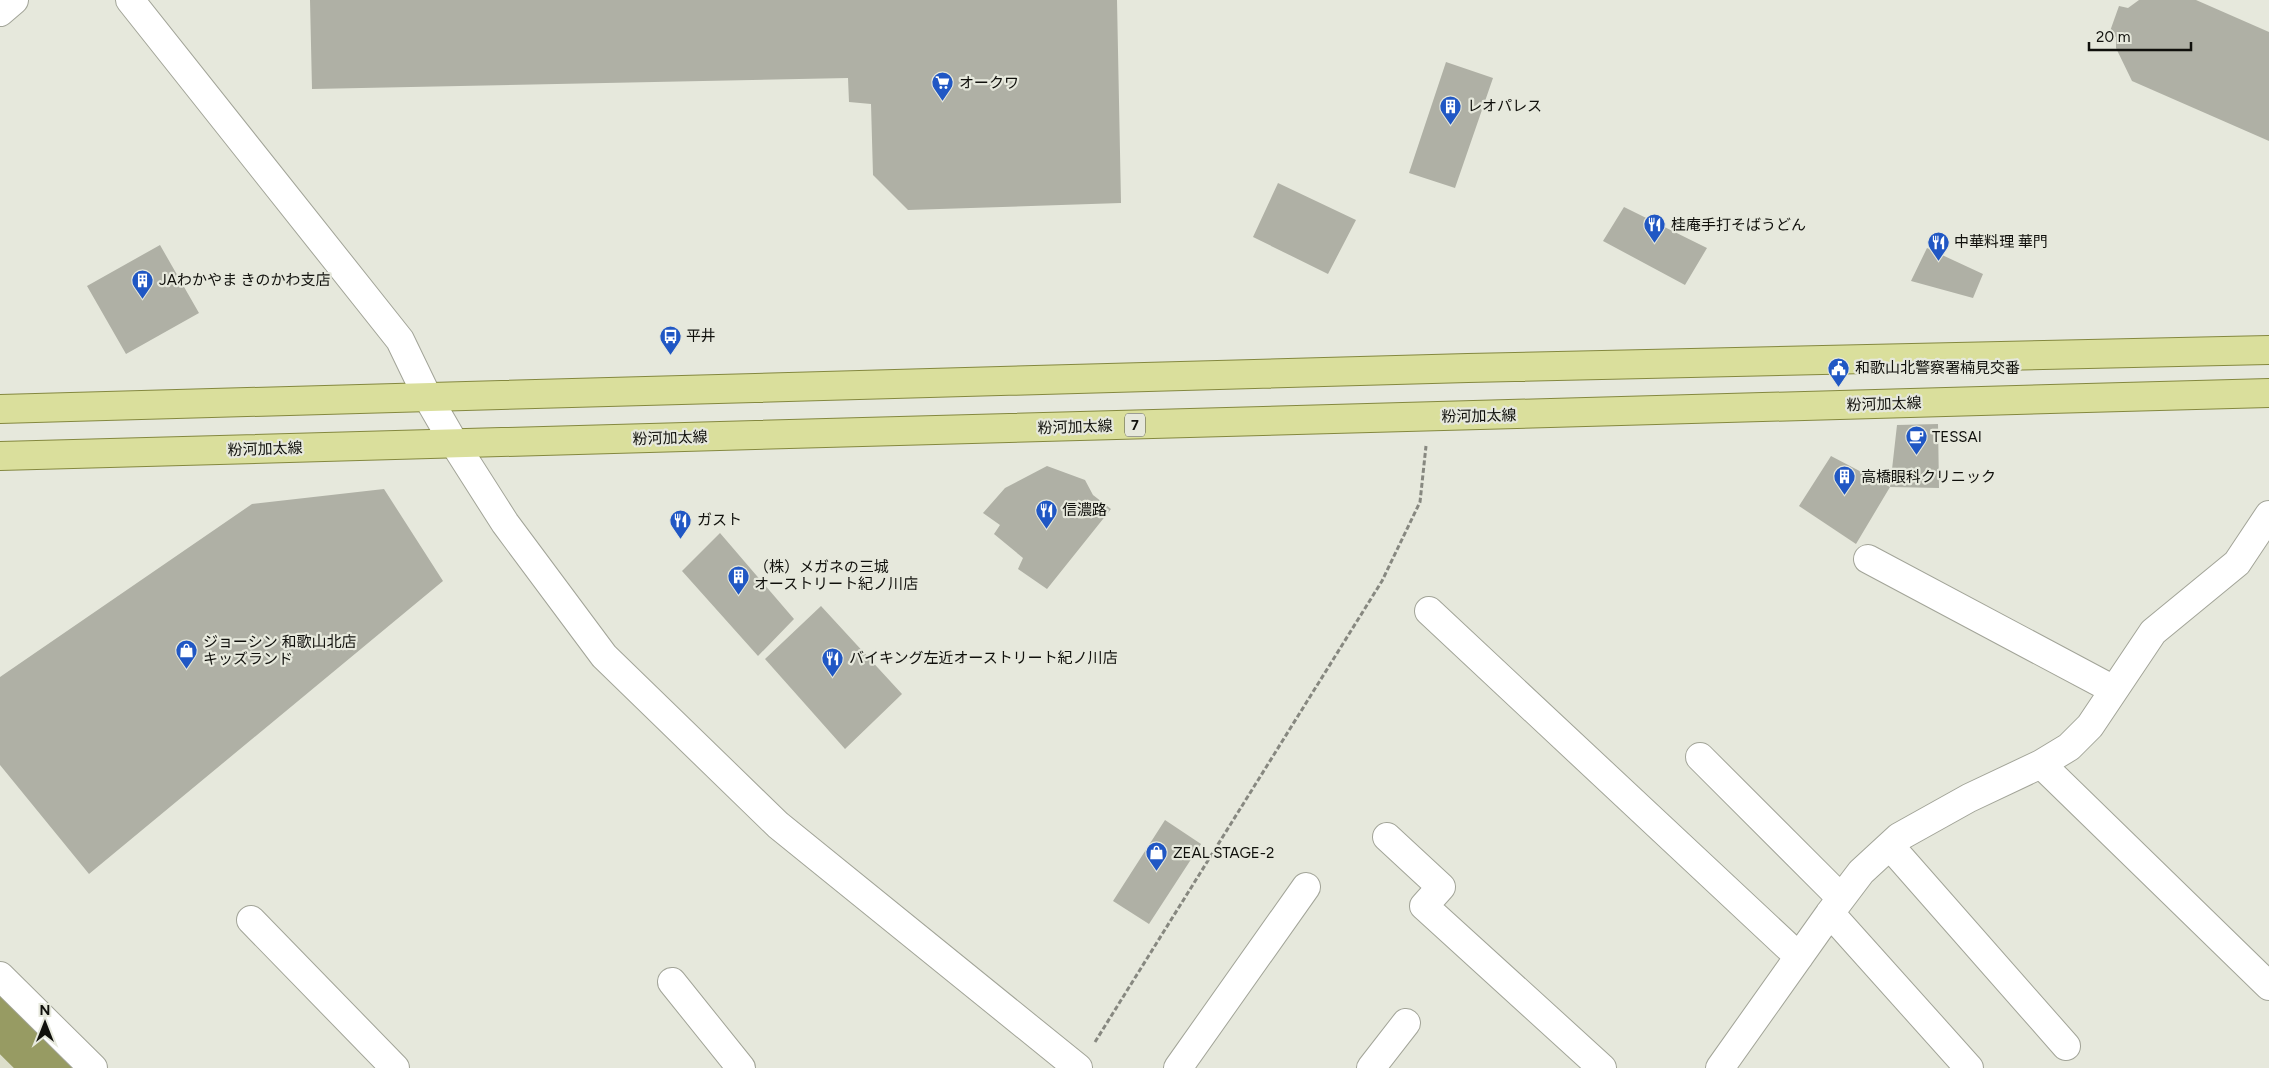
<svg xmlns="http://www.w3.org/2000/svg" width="2269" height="1068" font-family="Figtree,'Noto Sans JP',sans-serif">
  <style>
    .built { fill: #dcdeca }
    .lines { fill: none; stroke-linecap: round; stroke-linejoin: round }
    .river { stroke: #979b63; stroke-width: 61 }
    .building { fill: #afb0a5 }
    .minor-casing { stroke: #a2a498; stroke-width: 30 }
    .tertiary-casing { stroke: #a2a498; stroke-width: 30 }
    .primary-casing { stroke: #84883f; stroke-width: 30 }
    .path { stroke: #878880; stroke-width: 3; stroke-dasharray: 5 2.5; stroke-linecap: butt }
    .minor { stroke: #fff; stroke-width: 28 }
    .tertiary { stroke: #fff; stroke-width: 28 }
    .primary { stroke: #dadf9c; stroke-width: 28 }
    .labels { text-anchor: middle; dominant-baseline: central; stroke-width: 4.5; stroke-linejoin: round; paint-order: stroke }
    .shield { fill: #e6e8dc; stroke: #50514a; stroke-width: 1 }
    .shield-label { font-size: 14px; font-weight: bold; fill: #10100c }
    .poi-label { font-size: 15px; fill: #10100c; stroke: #e6e8dc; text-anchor: start }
    .street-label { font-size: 15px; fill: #10100c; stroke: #e6e8dc }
  </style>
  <rect width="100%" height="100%" fill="#e6e8dc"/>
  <!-- built -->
  <path class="built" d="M0,1051L19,1068H0Z"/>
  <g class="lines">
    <!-- river -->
    <path class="river" d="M0,1011L57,1068"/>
  </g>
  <!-- building -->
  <path class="building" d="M310,0H1117L1121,203L908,210L873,175L871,104L849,102L848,78L312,89Z
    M2139,0H2196L2269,32V141L2132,81L2116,48V37L2109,34L2119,6L2128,8Z
    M1446,62L1493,78L1455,188L1409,173Z
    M1278,183L1356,220L1328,274L1253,237Z
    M1624,207L1707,248L1685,285L1603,241Z
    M160,245L199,313L126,354L87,286Z
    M1927,248L1983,274L1973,298L1911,281Z
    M1938,424L1939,488L1890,487L1856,544L1799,506L1831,456L1890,487L1897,425Z
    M1047,466L1085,480L1093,495L1111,509L1047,589L1018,569L1023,558L994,534L1000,525L983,513L1005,488Z
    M384,489L443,581L89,874L0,765V677L252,504Z
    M720,533L794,619L758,656L682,571Z
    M821,606L902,694L845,749L765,659Z
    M1165,820L1201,844L1149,924L1113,901Z"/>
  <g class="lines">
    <defs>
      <path id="minor" d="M0,12L14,0
        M454,443L505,523L604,656L778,825L1078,1068
        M1868,559L2114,690
        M1429,611L1799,957
        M1700,757L1841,898
        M2041,764L2269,986
        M1387,837L1441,887L1424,906L1602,1068
        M1890,846L2066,1046
        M1830,913L1969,1068
        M251,920L395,1068
        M0,976L93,1068
        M672,982L741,1068
        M1178,1068L1306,887
        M1371,1068L1406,1023
        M1720,1068L1830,913L1861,872L1899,837L1969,798L2041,764L2069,747L2090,726L2153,632L2237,563L2269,515"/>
      <path id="tertiary" d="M130,0L400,340L428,398L454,443"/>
      <path id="primary" d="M0,409L1468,368L2269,350
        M0,456L2269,393"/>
    </defs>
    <!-- minor casing -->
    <use href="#minor" class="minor-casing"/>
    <!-- tertiary casing -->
    <use href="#tertiary" class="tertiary-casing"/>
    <!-- primary casing -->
    <use href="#primary" class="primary-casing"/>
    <!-- path -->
    <path class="path" d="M1095,1042L1382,581L1420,502L1426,446"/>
    <!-- minor -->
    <use href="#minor" class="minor"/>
    <!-- tertiary -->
    <use href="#tertiary" class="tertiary"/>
    <!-- primary -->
    <use href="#primary" class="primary"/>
  </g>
  <!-- icons -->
  <defs>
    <symbol id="supermarket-pin" viewBox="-11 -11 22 30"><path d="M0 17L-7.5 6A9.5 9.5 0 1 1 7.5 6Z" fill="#2057c4" stroke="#e6e8dc"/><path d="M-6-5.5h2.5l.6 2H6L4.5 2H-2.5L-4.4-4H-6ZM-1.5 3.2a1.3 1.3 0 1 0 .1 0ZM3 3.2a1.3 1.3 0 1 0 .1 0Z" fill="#fff"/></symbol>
    <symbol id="building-pin" viewBox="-11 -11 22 30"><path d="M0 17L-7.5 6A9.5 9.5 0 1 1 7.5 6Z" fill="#2057c4" stroke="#e6e8dc"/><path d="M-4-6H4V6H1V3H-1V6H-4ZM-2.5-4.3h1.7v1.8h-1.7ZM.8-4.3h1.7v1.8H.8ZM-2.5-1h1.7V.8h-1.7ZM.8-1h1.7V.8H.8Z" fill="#fff"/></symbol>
    <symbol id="restaurant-pin" viewBox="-11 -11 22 30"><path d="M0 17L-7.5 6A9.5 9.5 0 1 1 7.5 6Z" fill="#2057c4" stroke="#e6e8dc"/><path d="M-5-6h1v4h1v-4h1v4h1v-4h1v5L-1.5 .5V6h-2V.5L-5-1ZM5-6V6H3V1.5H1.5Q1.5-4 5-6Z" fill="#fff"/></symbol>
    <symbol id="bus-pin" viewBox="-11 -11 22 30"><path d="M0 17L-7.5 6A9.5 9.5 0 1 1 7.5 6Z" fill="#2057c4" stroke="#e6e8dc"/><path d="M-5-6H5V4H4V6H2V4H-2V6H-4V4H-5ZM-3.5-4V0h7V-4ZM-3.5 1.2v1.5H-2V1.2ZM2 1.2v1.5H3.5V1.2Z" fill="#fff"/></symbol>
    <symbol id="civic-pin" viewBox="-11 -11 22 30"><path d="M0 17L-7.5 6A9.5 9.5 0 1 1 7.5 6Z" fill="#2057c4" stroke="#e6e8dc"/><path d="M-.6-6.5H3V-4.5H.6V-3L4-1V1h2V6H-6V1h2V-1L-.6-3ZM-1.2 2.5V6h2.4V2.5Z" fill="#fff"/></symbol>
    <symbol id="cafe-pin" viewBox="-11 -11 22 30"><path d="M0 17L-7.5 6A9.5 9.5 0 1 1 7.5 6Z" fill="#2057c4" stroke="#e6e8dc"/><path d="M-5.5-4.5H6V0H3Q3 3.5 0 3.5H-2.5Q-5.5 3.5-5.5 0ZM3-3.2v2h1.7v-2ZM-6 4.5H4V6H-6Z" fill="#fff"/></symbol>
    <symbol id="shop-pin" viewBox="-11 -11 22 30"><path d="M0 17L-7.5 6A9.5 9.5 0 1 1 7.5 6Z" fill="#2057c4" stroke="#e6e8dc"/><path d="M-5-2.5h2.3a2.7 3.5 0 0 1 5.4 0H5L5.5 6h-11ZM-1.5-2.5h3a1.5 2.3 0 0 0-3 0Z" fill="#fff"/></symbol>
  </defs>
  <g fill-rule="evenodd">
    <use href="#supermarket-pin" x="930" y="70" width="25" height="34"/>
    <use href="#building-pin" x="1438" y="94" width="25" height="34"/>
    <use href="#restaurant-pin" x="1642" y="212" width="25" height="34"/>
    <use href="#restaurant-pin" x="1926" y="230" width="25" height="34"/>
    <use href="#building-pin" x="130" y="268" width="25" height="34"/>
    <use href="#bus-pin" x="658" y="324" width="25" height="34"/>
    <use href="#civic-pin" x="1826" y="356" width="25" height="34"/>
    <use href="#cafe-pin" x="1904" y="424" width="25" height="34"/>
    <use href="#building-pin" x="1832" y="464" width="25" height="34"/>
    <use href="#restaurant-pin" x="1034" y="498" width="25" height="34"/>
    <use href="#restaurant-pin" x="668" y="508" width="25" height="34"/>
    <use href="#building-pin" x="726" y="564" width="25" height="34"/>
    <use href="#shop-pin" x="174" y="638" width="25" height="34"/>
    <use href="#restaurant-pin" x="820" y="646" width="25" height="34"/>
    <use href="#shop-pin" x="1144" y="840" width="25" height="34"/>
  </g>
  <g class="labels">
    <!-- shield labels -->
    <rect class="shield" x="1125" y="413.5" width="20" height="23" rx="4"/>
    <g class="shield-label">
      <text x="1135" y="425">7</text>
    </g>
    <!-- poi labels -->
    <g class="poi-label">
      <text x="959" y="83">オークワ</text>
      <text x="1467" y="106">レオパレス</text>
      <text x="1671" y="225">桂庵手打そばうどん</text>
      <text x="1954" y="242">中華料理 華門</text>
      <text x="159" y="280">JAわかやま きのかわ支店</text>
      <text x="686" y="336">平井</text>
      <text x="1855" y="368">和歌山北警察署楠見交番</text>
      <text x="1932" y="437">TESSAI</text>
      <text x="1861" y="477">高橋眼科クリニック</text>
      <text x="1062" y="510">信濃路</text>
      <text x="697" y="520">ガスト</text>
      <text x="754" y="567">（株）メガネの三城<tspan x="754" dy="17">オーストリート紀ノ川店</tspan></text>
      <text x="203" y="642">ジョーシン 和歌山北店<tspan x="203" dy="17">キッズランド</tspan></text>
      <text x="849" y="658">バイキング左近オーストリート紀ノ川店</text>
      <text x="1173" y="853">ZEAL STAGE-2</text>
    </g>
    <!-- street labels -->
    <g class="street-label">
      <text transform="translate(1884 404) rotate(-2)">粉河加太線</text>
      <text transform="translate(1479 416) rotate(-1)">粉河加太線</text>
      <text transform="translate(1075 427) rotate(-2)">粉河加太線</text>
      <text transform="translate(670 438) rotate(-2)">粉河加太線</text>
      <text transform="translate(265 449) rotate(-2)">粉河加太線</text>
    </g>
  </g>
  <!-- north arrow -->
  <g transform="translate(45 1023)" stroke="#e6e8dc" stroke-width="4" paint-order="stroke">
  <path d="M0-4L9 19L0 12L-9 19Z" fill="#10100c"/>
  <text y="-8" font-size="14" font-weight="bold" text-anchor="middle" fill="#10100c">N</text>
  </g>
  <!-- scale -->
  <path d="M2089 42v8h102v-8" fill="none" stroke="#10100c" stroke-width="2.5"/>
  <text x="2096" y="42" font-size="15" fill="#10100c" stroke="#e6e8dc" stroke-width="4" paint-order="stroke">20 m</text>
</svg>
